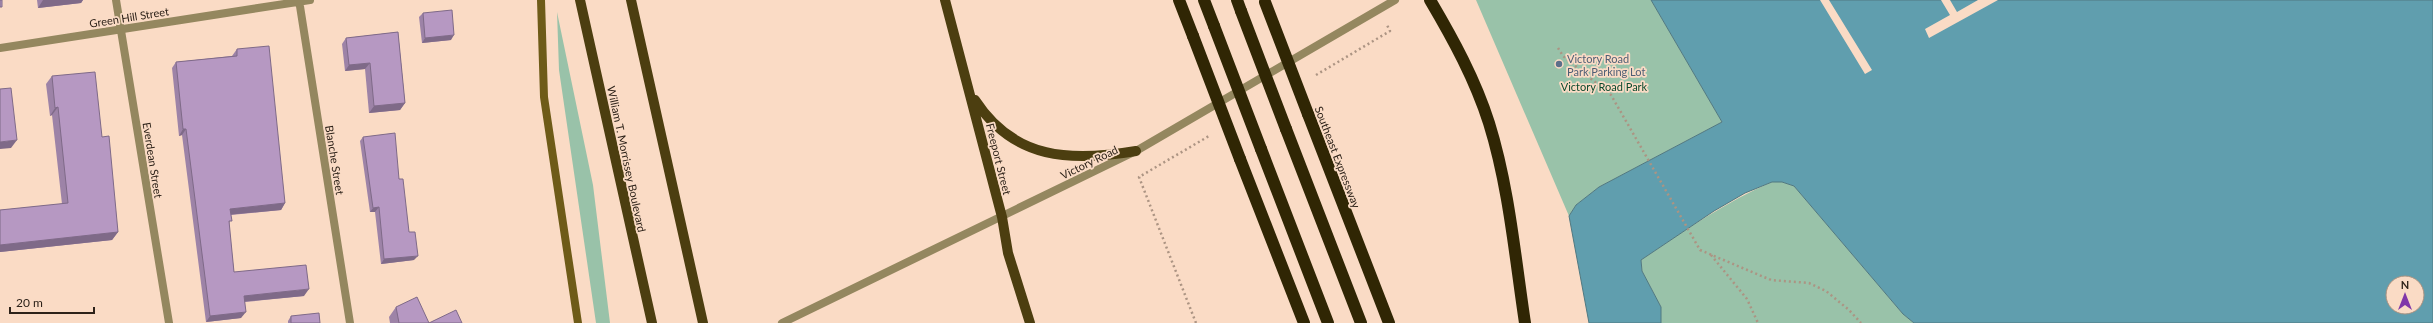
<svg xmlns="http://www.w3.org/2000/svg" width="2433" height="323" font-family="Lato,sans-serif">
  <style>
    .green { fill: #99c2a9 }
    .water { fill: #609eae; stroke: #517981; fill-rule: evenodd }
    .pier { fill: #fadbc5 }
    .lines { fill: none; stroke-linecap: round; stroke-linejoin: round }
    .path { stroke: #ac9483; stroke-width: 2.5; stroke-dasharray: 2 3; stroke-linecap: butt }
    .street { stroke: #94875f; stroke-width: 8 }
    .secondary { stroke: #6e5b18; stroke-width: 8 }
    .primary { stroke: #4c3e10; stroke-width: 10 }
    .highway { stroke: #302604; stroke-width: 12 }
    .highway-bridge { stroke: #302604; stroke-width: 12 }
    .wall { fill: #9d83a7 }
    .shaded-wall { fill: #7f6a88 }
    .building { fill: #b698c2; stroke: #7f6a88 }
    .service-dot { fill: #5c6f8a; stroke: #fadbc5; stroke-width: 1.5 }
    .labels { text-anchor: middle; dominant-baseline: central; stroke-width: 3.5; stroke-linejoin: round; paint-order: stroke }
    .street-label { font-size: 11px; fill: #2d2219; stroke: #fadbc5 }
    .service-label { font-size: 11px; fill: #4e5e75; stroke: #fadbc5; text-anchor: start }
    .park-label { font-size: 11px; fill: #0a492d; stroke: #fadbc5 }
  </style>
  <rect width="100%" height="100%" fill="#fadbc5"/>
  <!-- green -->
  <path class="green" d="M1476,0H1651L1722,122L1599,187L1576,205L1569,216Z
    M557,12L593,185L610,323H596L559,70Z
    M1772,182H1782L1794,186L1903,314L1914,323H1661V307L1642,271L1641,260C1683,232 1725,202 1772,182Z"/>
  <!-- water -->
  <path class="water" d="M1651,0H2433V323H1914L1903,314L1794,186L1782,182H1772L1745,193L1714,211L1641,260L1642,271L1661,307V323H1589L1569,216L1576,205L1599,187L1722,122ZM2393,283H2417V307H2393Z"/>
  <!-- pier -->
  <path class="pier" d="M1820,0H1829L1872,70L1865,74Z
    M1941,0H1950L1957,12L1978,0H1998L1929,38L1925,29L1950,15Z"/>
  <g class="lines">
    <!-- path -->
    <path class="path" d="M1558,48L1563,56L1611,95L1700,250L1771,280L1809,283L1826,291L1849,310L1861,323
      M1316,75L1390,31L1387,25
      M1711,255L1747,299L1758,323
      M1196,323L1139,177L1209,136"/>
    <!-- street -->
    <path class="street" d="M116,0L169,323
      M299,0L350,323
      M0,48L310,0
      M782,323L1136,151L1395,0"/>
    <!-- secondary -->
    <path class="secondary" d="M541,0L544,97L578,323"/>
    <!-- primary -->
    <path class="primary" d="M580,0L652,323
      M631,0L703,323
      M945,0L1002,217L1008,253L1030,323
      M975,100C1014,160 1071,162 1136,151"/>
    <!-- highway -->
    <path class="highway" d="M1179,0L1193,36
      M1204,0L1214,26
      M1237,0L1241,11
      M1430,0C1453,39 1475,79 1489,123C1509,187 1515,257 1525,323
      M1308,114L1389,323
      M1286,129L1361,323
      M1261,149L1328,323
      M1240,159L1304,323"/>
    <!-- highway-bridge -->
    <path class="highway-bridge" d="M1265,2L1308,114
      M1241,11L1286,129
      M1214,26L1261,149
      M1193,36L1240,159"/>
  </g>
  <!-- wall -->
  <path class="wall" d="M37,0H83L81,3L38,8Z
    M423,13L451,40L422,43L419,17Z
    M398,32L405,103L400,110L369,113L365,69L345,71L342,44L346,38Z
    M237,49L285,203L281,210L231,215L229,225L234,272L304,296L245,302L241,318L206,322L182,135L179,136L172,68L176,62L232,56Z
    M52,76L102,137L118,232L112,240L0,252V210L62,204L52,115L50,116L46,84Z
    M363,137L399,179L414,260L381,264L375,212H370L360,141Z
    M396,307L429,323H462H390L389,317Z
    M291,316L320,323H288V321Z"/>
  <!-- shaded-wall -->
  <path class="shaded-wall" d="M43,0H83L81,3L38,8Z
    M454,35L451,40L422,43L425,38Z
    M370,63L365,69L345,71L349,65Z
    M405,103L400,110L369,113L374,106Z
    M58,107L52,115L50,116L55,108Z
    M183,129H186L182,135L179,136Z
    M17,140L11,148L0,149V142Z
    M285,203L281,210L226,215L230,209Z
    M379,207L375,212H370L373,208Z
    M118,232L112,240L0,252V245Z
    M418,256L414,260L381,264L384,259Z
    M309,289L304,296L240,302L244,296Z
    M246,312L241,318L206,322L210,316Z"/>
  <!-- building -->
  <path class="building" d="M0,0H2V7H0Z
    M452,10L454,35L425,38L423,13Z
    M398,32L405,103L374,106L370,63L349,65L346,38Z
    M269,46L285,203L230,209L232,221H229L234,272L306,265L309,289L244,296L246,312L210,316L186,129H183L176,62L237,56V49Z
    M95,72L102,137L109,136L118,232L0,245V210L68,203L58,107L55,108L52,76Z
    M11,88L17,140L0,142V89Z
    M395,133L399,179H403L409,232H415L418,256L384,259L379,207L373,208L363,137Z
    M417,297L429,323L456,310L462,323H399L396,307Z
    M319,313L320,323H291V316Z"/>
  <!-- markers -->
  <circle class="service-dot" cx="1559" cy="64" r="4"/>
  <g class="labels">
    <!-- street labels -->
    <g class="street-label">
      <text transform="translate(129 17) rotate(-9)">Green Hill Street</text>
      <text transform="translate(1338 157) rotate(69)">Southeast Expressway</text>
      <text transform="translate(627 159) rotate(78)">William T. Morrissey Boulevard</text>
      <text transform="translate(999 159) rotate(76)">Freeport Street</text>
      <text transform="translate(153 160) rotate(81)">Everdean Street</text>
      <text transform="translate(335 160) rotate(81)">Blanche Street</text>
      <text transform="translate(1089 162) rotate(-26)">Victory Road</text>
    </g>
    <!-- service labels -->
    <g class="service-label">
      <text x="1567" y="58">Victory Road<tspan x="1567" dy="13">Park Parking Lot</tspan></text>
    </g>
    <!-- park labels -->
    <g class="park-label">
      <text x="1604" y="86">Victory Road Park</text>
    </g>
  </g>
  <!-- north arrow -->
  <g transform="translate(2405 295)"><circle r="19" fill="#fadbc5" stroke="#a89180"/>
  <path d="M0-3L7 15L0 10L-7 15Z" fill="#8037a9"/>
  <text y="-6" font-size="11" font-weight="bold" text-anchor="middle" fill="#2d2219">N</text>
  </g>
  <!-- scale -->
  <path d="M10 307v6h84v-6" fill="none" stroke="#2d2219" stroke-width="2"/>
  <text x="16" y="307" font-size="12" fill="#2d2219" stroke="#fadbc5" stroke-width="3" paint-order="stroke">20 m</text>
</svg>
